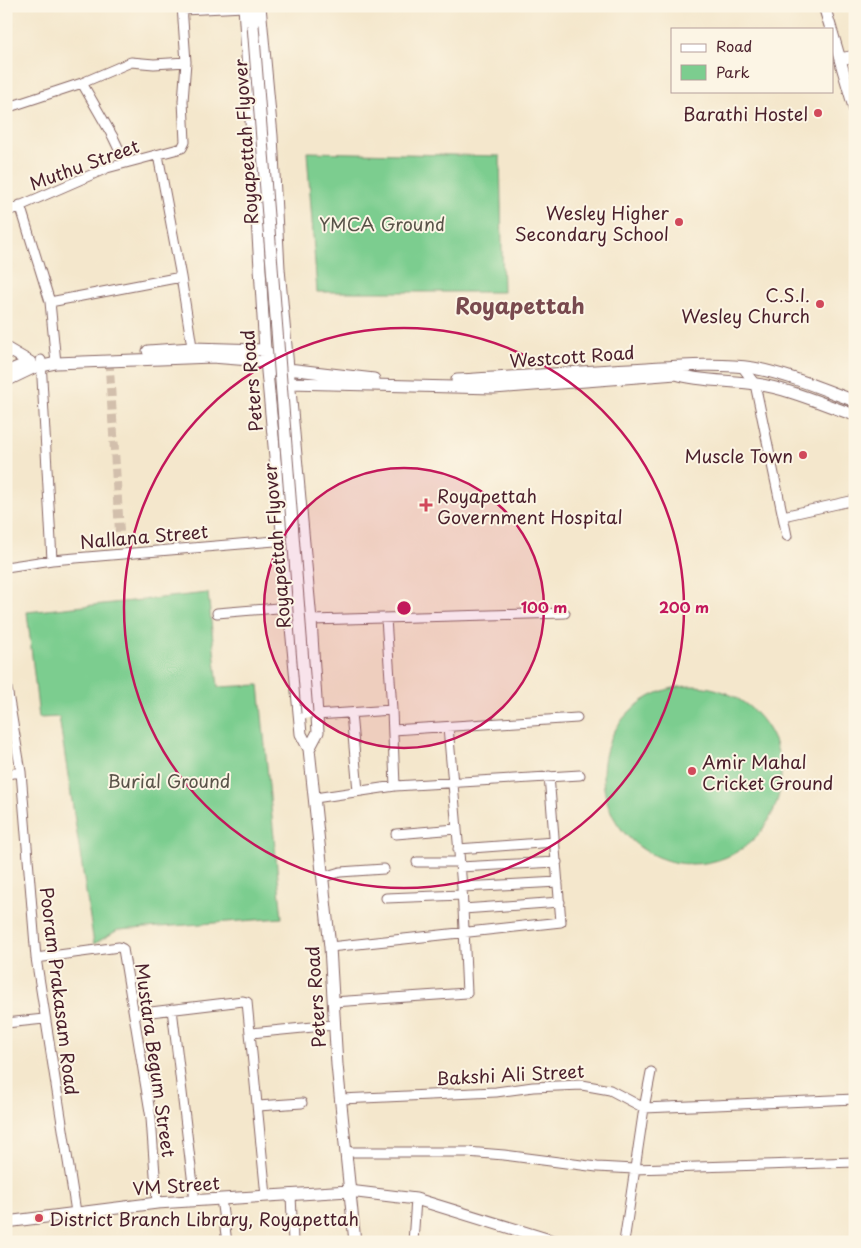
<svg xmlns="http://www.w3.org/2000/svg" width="861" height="1248" font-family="'Playpen Sans',sans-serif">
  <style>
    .green { fill: #7ccd8f; stroke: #63765d }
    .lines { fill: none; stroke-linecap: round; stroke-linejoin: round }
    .street-tunnel { stroke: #d2bfac; stroke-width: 9; stroke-dasharray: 9 4.5; stroke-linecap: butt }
    .street-casing { stroke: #866563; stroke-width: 11 }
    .secondary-casing { stroke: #866563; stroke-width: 13 }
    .street { stroke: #fff; stroke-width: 9 }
    .secondary { stroke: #fff; stroke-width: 11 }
    .secondary-bridge-casing { stroke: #866563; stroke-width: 13; stroke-linecap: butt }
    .secondary-bridge { stroke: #fff; stroke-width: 11 }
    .ring { fill: none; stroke: #c2185b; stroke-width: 2.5 }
    .poi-dot { fill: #d1495b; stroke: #fcf5e5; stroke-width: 2 }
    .labels { text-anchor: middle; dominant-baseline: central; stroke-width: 4; stroke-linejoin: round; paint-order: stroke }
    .poi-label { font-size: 18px; fill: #4a1f2b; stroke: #fcf5e5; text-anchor: end }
    .street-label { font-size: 18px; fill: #4a1f2b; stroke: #fcf5e5 }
    .park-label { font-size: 18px; fill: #595349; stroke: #fcf5e5 }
    .district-label { font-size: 22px; font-weight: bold; fill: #794a4f; stroke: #fcf5e5 }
    .centre { fill: #c2185b; stroke: #fcf5e5; stroke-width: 2.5 }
    .ring-label { font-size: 15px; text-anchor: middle; font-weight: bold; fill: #c2185b; stroke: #fcf5e5; stroke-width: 4; stroke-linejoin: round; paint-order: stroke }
  </style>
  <rect width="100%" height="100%" fill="#fcf5e5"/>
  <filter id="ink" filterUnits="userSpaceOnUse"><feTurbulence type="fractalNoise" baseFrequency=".02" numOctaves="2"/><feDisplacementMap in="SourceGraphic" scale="10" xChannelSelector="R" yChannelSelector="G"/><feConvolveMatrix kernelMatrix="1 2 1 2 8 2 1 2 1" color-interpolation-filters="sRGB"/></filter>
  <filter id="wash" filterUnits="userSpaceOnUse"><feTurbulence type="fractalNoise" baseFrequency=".0096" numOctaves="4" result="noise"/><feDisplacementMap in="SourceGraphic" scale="20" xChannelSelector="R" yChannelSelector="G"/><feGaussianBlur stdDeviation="1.12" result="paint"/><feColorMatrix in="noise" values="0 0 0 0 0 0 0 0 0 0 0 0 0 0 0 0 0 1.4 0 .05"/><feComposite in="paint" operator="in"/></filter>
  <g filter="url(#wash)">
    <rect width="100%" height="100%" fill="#f4e7cc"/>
    <!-- green -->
    <path class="green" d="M307,152L500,156L503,292H317Z
      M208,593L218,687L259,685L282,918L118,930L94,944L59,717L39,718L27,612Z
      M603 775a89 89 0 1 1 178 0a89 89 0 1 1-178 0Z"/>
  </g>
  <g filter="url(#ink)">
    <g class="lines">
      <!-- street-tunnel -->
      <path class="street-tunnel" d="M109,361L121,556"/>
      <defs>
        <path id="street" d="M183,10L244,7
          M82,83L113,137L125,162
          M6,108L82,83L131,62L154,64L186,62
          M158,155L181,277L193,353
          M20,205L50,302L56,363
          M6,212L107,168L182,148L185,142L183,101L186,62L182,6
          M50,302L181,277
          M41,360L52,560
          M743,368L755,384L787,536
          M783,516L855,500
          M6,567L52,560L287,540
          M217,613L290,607
          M386,618L392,710L395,786
          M311,620L565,613
          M6,682L21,772L36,958L76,1212
          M351,713L358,791
          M316,715L392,710
          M393,730L577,718
          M6,774L21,772
          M315,798L395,786L580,775
          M396,834L456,829
          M458,849L555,842
          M417,862H459
          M460,867L557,862
          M323,877L340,872L384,869
          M462,887L558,882
          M386,898L462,895
          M463,909L560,902
          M330,947L561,922L549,776
          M36,958L119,947L123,949L151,1118L157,1203
          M333,1002L467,993L462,887L448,727
          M172,1009L195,1201
          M134,1014L243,1001L247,1002L266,1196
          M6,1023L44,1019
          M251,1033L334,1025
          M341,1099L496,1092L533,1087L582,1085L610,1090L644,1108L855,1099
          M258,1106L302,1103
          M346,1152H467L504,1155L597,1167L634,1169L855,1162
          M291,1194L293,1242
          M221,1199L227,1242
          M413,1242L416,1199
          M624,1242L644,1108L651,1072"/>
        <path id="secondary" d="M244,6L265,350L301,734L309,749L330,947L337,1065L355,1242
          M253,6V25
          M260,6L272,136L279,269L311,620L318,732L309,749
          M824,6L831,29
          M832,32L855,111
          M840,59L855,56
          M6,348L30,362L33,367
          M148,351L192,348L265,350L288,369L374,379
          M6,372L30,362
          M457,380C521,377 584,371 647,368C680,366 721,363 753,368C788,374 822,389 855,401
          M6,381L33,368L56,363L212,357L250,360L266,363L290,383L494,388L676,374C702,382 729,380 756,384C790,389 822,404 855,415
          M6,1222L157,1203L349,1191L416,1199L553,1241L562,1242"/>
      </defs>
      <!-- street casing -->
      <use href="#street" class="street-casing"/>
      <!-- secondary casing -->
      <use href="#secondary" class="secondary-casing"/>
      <!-- street -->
      <use href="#street" class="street"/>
      <!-- secondary -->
      <use href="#secondary" class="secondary"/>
      <defs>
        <path id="secondary-bridge" d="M253,25L307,713"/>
      </defs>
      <!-- secondary-bridge casing -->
      <use href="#secondary-bridge" class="secondary-bridge-casing"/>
      <!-- secondary-bridge -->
      <use href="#secondary-bridge" class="secondary-bridge"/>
    </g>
  </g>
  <!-- distance rings -->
  <circle cx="404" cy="608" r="140" fill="#c2185b" fill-opacity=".12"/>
  <g class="ring">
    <circle cx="404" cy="608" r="140"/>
    <circle cx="404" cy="608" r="280"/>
  </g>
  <!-- markers -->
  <g class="poi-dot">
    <circle cx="818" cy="113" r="5"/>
    <circle cx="679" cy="222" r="5"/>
    <circle cx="820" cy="304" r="5"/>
    <circle cx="803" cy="455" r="5"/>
    <path d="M423.5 497.5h5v5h5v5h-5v5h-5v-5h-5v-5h5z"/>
    <circle cx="692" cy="771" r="5"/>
    <circle cx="39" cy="1218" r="5"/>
  </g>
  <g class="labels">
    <!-- poi labels -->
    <g class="poi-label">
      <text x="808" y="113">Barathi Hostel</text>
      <text x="669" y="212">Wesley Higher<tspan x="669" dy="21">Secondary School</tspan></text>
      <text x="810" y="294">C.S.I.<tspan x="810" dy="21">Wesley Church</tspan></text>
      <text x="793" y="455">Muscle Town</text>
      <text x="437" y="495" text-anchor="start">Royapettah<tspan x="437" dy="21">Government Hospital</tspan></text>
      <text x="702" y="761" text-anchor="start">Amir Mahal<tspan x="702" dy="21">Cricket Ground</tspan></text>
      <text x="49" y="1218" text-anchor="start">District Branch Library, Royapettah</text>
    </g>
    <!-- street labels -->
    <g class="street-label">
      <text transform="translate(245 142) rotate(-94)">Royapettah Flyover</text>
      <text transform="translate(84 164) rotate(-20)">Muthu Street</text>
      <text transform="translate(572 356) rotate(-4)">Westcott Road</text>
      <text transform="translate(251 381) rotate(-95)">Peters Road</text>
      <text transform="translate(144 536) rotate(-5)">Nallana Street</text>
      <text transform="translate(276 546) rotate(-95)">Royapettah Flyover</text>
      <text transform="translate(60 991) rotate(83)">Pooram Prakasam Road</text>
      <text transform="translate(315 997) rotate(-94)">Peters Road</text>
      <text transform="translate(156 1060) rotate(82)">Mustara Begum Street</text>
      <text transform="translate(510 1074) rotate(-3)">Bakshi Ali Street</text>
      <text transform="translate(176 1185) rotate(-4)">VM Street</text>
    </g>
    <!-- park labels -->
    <g class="park-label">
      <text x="382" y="223">YMCA Ground</text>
      <text x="169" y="780">Burial Ground</text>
    </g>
    <!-- district labels -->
    <g class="district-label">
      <text x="520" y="304">Royapettah</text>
    </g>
  </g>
  <circle cx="404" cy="608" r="8" class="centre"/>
  <g class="ring-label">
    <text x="544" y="613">100 m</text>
    <text x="684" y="613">200 m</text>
  </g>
  <!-- margin -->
  <rect width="861" height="1248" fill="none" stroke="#fcf5e5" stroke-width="25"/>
  <!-- legend -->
  <rect x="671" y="28" width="162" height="65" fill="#fcf5e5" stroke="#b59f9b"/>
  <rect x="681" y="44" width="25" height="8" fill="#ffffff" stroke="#b59f9b"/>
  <text x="716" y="52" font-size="15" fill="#4a1f2b">Road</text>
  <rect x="681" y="65" width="25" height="15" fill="#7ccd8f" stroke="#b59f9b"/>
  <text x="716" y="78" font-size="15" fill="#4a1f2b">Park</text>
</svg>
